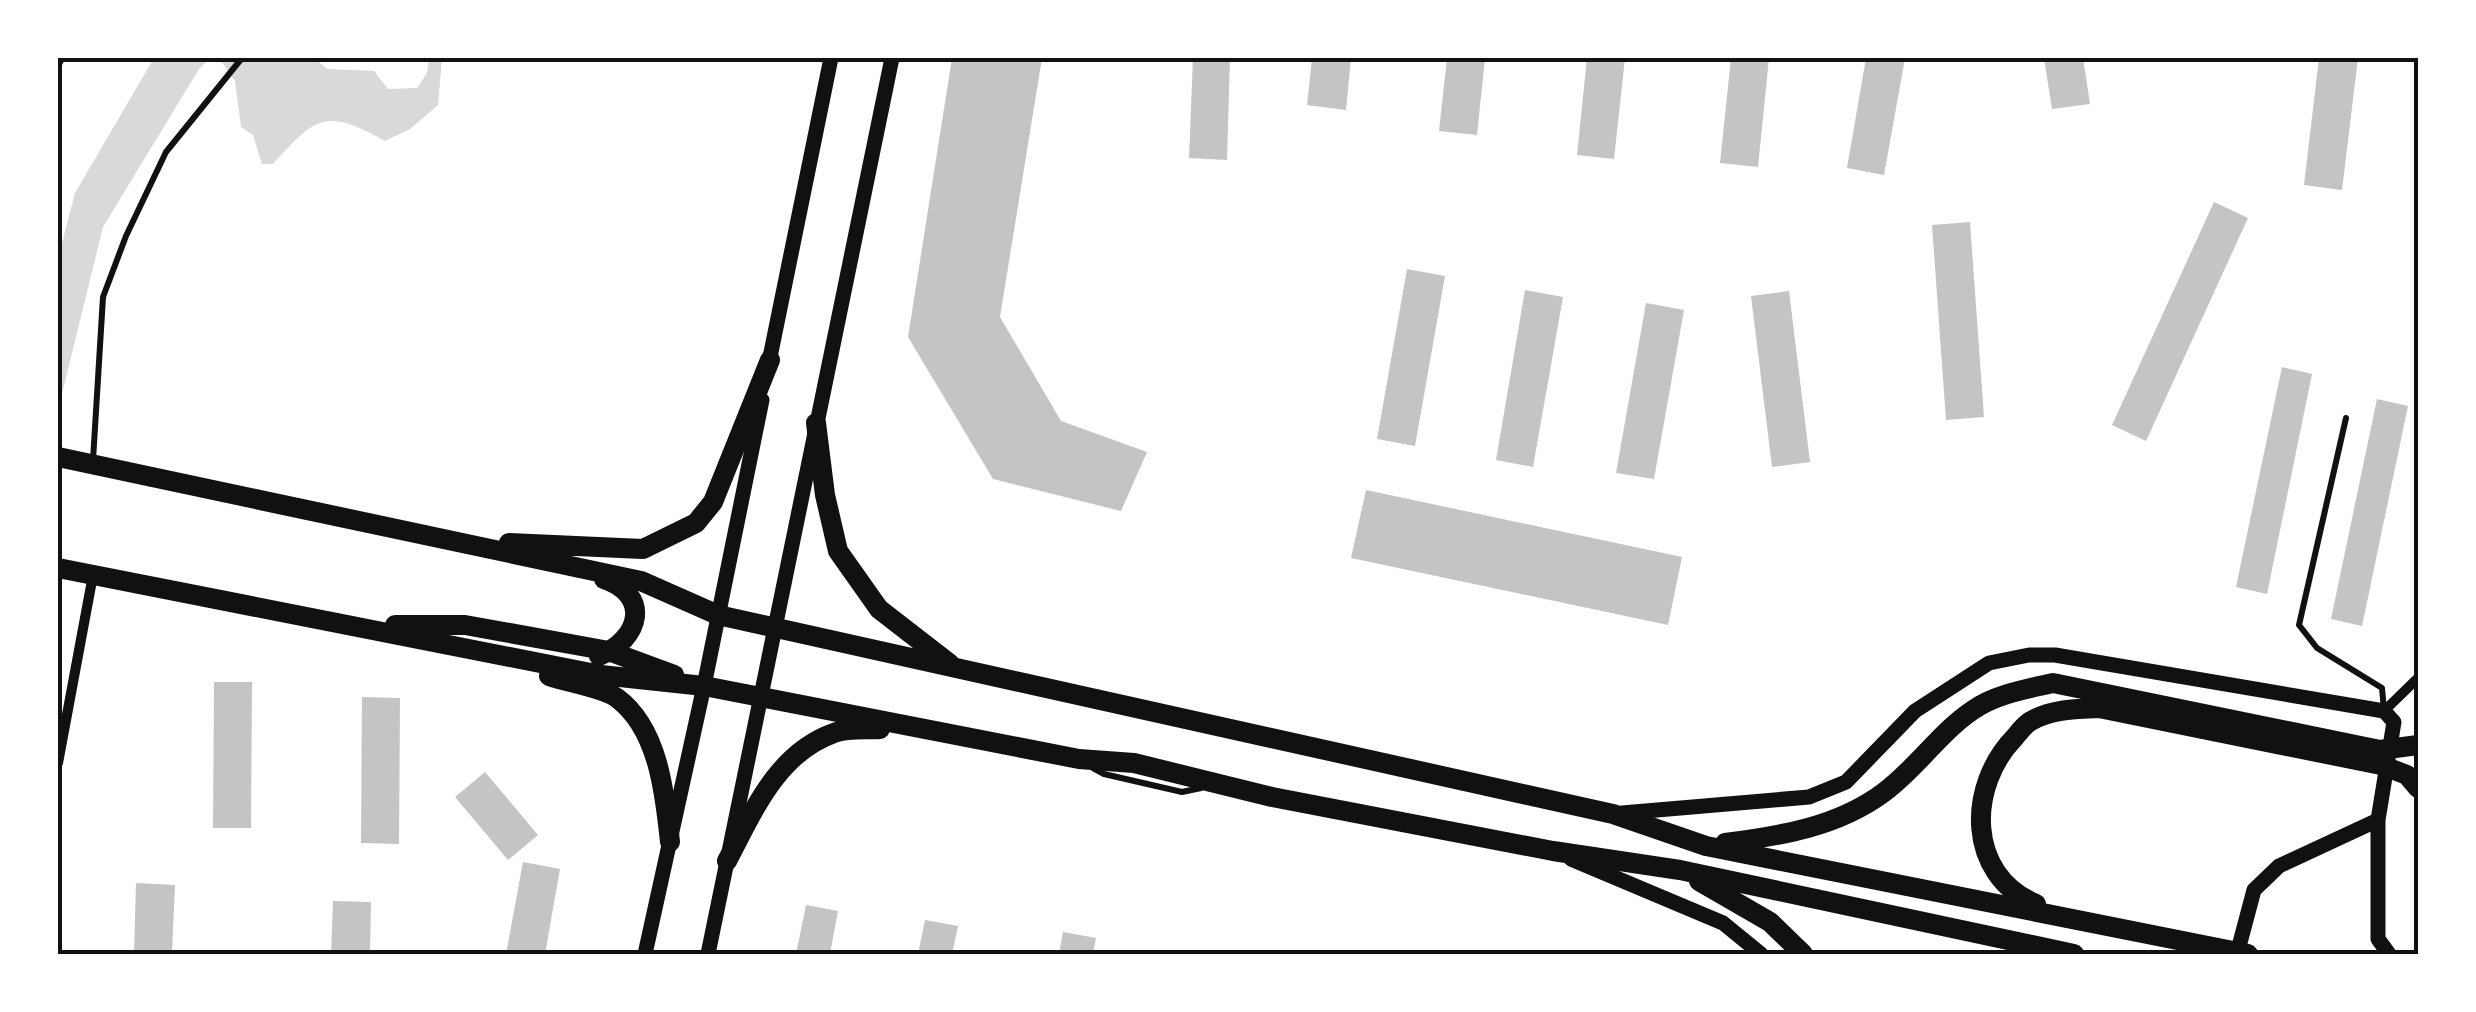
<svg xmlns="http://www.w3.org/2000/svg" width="2476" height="1012" font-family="'Alegreya Sans',sans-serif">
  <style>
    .water { fill: #d9d9d9 }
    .building { fill: #c4c4c4 }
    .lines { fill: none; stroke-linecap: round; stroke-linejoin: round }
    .service { stroke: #111; stroke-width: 6 }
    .minor { stroke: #111; stroke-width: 10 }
    .tertiary { stroke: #111; stroke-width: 15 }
    .primary { stroke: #111; stroke-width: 20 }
    .neatline { fill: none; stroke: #111; stroke-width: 4 }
  </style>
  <rect width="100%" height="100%" fill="#fff"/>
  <!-- water -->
  <path class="water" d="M154,58H210L199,69L103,227L58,410V259L75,193Z
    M219,58H314L327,69L374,71L388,89L417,88L427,73L429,58H442L438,105L410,129L385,141C326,108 316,116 273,164H262L253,135L241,127L235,81Z"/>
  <!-- building -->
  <path class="building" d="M952,58H1042L1000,317L1061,421L1147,452L1121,511L993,479L908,337Z
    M1193,58H1230L1227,160L1189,158Z
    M1312,58H1351L1346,110L1307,105Z
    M1447,58H1485L1477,135L1439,131Z
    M1587,58H1625L1614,159L1577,155Z
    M1731,58H1769L1758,167L1720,163Z
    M1866,58H1905L1884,175L1847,168Z
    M2044,58H2083L2090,104L2052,109Z
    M2319,58H2358L2342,190L2304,185Z
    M2214,202L2248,218L2146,441L2112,425Z
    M1970,222L1984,417L1946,420L1932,225Z
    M1407,269L1445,276L1415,446L1377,439Z
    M1525,290L1563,297L1533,467L1496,460Z
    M1789,291L1810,462L1772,467L1751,296Z
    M1646,303L1684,310L1654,479L1616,473Z
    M2282,367L2312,374L2267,594L2236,587Z
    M2377,399L2408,406L2362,626L2331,619Z
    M1366,490L1682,557L1668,625L1351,558Z
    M214,682H252L251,828H213Z
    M362,697L400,698L399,844L361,843Z
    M485,772L538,835L508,860L455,797Z
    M523,862L560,869L545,954H506Z
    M136,883L175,885L172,954H134Z
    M333,901L371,902L370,954H331Z
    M806,905L838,911L830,954H796Z
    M925,920L958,926L952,954H918Z
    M1063,932L1096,938L1093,954H1059Z"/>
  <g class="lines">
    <!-- service -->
    <path class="service" d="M2346,418L2299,625L2317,648L2382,688L2384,710
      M93,460L103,297L126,236L166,152L242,58
      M1093,768L1104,774L1182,792L1201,788"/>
    <!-- minor -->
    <path class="minor" d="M58,62L60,58
      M2384,711L2418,678
      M58,763L93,575"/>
    <!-- tertiary -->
    <path class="tertiary" d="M768,367L831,58
      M1622,813L1809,797L1846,782L1915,711L1989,663L2029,655H2055L2384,711L2394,722L2378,820V939L2389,954
      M1571,859L1723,923L1761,954
      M645,954L704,686L762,400
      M708,954L892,58
      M2237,954L2254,890L2279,866L2378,820"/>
    <!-- primary -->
    <path class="primary" d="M816,423L825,495L838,551L879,609L950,664
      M58,457L641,581L718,615L1613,814L1706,846L2248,954
      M509,543L643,549L696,523L713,502L770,360
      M58,568L601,675L704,686L1079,759L1134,763L1272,797L1553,851L1680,870L2074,954
      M395,625H465L609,651L674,675
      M599,656C641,639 651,595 604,579
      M549,676C566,682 604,688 617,698C659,729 665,795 670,842
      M1725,843C1780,836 1837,827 1883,793C1916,769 1940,732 1973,710C1996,694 2027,689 2053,683L2380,750L2418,745
      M727,861C753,812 777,753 834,733C847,728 866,730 880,729
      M1699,881L1770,922L1803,954
      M2036,904C1966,875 1967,786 2015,737C2019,732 2025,724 2031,721C2051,709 2076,709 2099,708L2381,765L2407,775L2418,788"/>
  </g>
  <!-- border -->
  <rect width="2476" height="1012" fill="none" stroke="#ffffff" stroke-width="120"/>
  <rect x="60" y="60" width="2356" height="892" class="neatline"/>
</svg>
